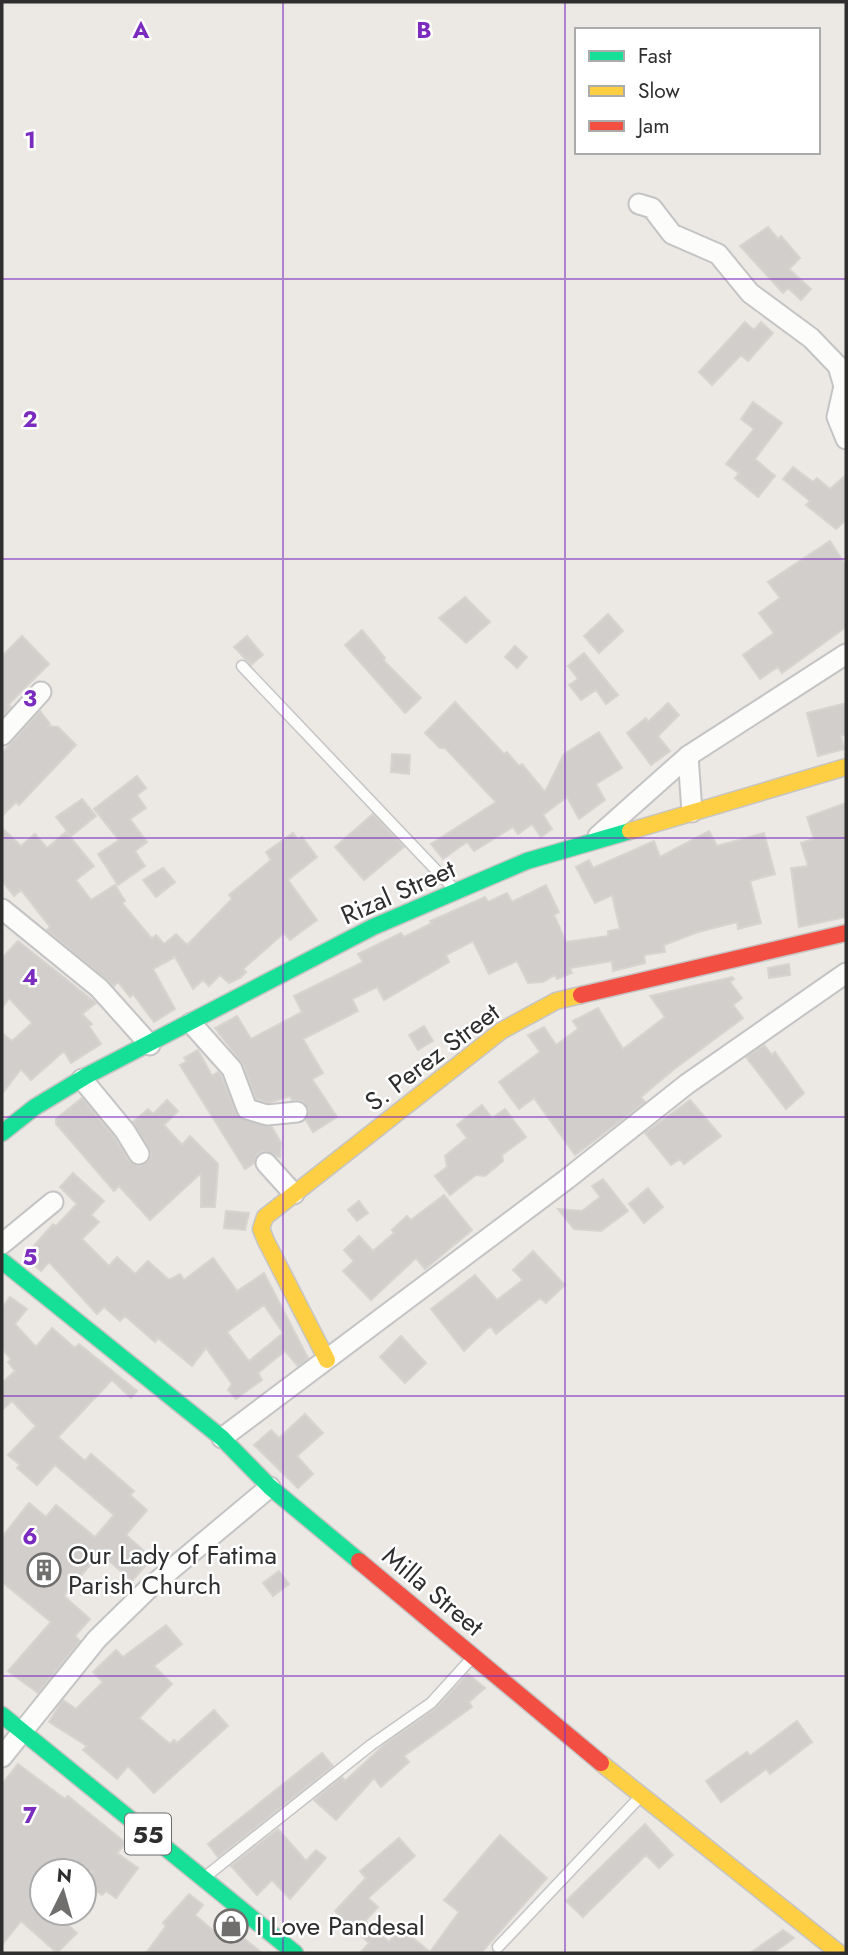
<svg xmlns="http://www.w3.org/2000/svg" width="848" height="1955" font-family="Jost,sans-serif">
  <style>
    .building { fill: #d1cecb; stroke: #d7d4d0; stroke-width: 2; fill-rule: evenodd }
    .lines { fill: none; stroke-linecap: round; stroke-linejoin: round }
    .lane-casing { stroke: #c5c4c5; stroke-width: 13 }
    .street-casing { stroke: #c5c4c5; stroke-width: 23 }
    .fast-casing { stroke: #c5c4c5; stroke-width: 19 }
    .slow-casing { stroke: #c5c4c5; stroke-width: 19 }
    .jam-casing { stroke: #c5c4c5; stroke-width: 19 }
    .lane { stroke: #fcfcfb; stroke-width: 10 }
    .street { stroke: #fcfcfb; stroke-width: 19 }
    .fast { stroke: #16e098; stroke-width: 16 }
    .slow { stroke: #ffcf43; stroke-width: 16 }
    .jam { stroke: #f24e42; stroke-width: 16 }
    .grid { fill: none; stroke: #7b2cbf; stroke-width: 2; stroke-opacity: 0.55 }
    .labels { text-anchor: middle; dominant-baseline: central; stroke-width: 5; stroke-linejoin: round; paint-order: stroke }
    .shield { fill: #fff; stroke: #6d6d6d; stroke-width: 2 }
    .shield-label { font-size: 24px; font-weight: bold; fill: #2e2e2e }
    .street-label { font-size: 26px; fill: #2e2e2e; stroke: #fff }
    .poi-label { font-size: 26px; fill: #2e2e2e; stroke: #fff; text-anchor: start }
    .grid-label { font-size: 23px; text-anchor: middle; font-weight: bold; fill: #7b2cbf; stroke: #fff; stroke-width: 5; stroke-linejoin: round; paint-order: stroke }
  </style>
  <rect width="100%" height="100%" fill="#ece8e4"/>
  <!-- building -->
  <path class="building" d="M768,227L778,239L781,236L800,258L789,269L811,289L801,300L788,288L783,293L740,246Z
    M745,322L754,330L761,322L773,333L748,361L741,355L712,385L699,372Z
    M753,402L782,423L755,459L775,476L758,497L735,478L739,473L726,464L754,429L741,419Z
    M793,467L813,482L817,478L830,489L846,475V520L836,529L806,505L810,501L783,479Z
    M830,541L846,566V627L782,673L778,667L760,679L743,655L774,633L759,613L780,598L768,582Z
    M465,597L490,622L466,643L439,618Z
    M608,614L623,631L599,653L584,636Z
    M362,630L385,658L383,660L421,698L405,713L345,645Z
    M22,636L49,664L8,705L11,707L2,717V656Z
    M247,636L263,655L251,665L234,647Z
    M515,646L527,657L517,668L505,657Z
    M584,653L618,695L606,704L596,690L581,700L569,685L578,679L568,666Z
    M455,702L504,754L507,752L519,766L522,764L545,792L564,754L599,732L622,768L596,784L605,800L579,819L567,797L543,815L552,829L541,837L532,824L518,834L513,827L474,851L467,842L443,859L431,844L496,802L445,748H440L425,733Z
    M668,703L679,715L658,736L670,751L651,765L627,733L646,718L648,722Z
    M846,703V734L841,736L844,749L818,756L807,713Z
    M40,711L50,724L48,726L58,727L76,745L19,805L16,802L2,816V753Z
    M392,754L410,755L409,774L391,772Z
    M137,776L146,788L137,795L146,808L130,819L147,842L135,851L145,866L118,885L98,854L119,840L94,809Z
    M82,799L96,816L71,836L56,817Z
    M846,803V917L799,927L791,868L808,866L801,843L814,839L807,817Z
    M373,814L404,847L364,880L335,847Z
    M2,828L21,846L35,834L47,848L66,832L94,866L76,880L91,900L115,885L125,901L122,903L152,939L156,935L164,944L176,934L187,945L232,899L229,895L271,860L266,852L293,833L298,840L302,837L317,857L288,880L317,920L290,940L284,933L243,969L246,972L240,978L229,983L220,975L209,986L203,980L193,989L175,957L153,969L175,1009L154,1022L133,994L130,997L118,982L114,986L47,930L50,927L21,890L14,896L2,881Z
    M709,831L717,846L764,833L775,874L750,881L761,923L738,929L737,922L698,932L664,945L665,952L644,955L645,963L613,971L612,961L570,968L572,973L557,979L555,975L543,982L528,983L517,961L489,974L473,941L446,955L449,962L384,1000L377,987L352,999L358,1011L303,1039L323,1073L312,1079L337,1117L313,1132L306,1120L309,1110L303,1101L292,1100L290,1096L268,1103L256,1099L243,1064L215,1028L237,1016L251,1039L302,1012L294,996L363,962L358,954L401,933L404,937L432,923L430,921L485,897L488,902L507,893L512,902L546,885L559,912L554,915L566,942L608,936V931L620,929L612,895L595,903L576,867L589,860L593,868L654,841L660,857Z
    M163,868L175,882L156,897L143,880Z
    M18,941L96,1003L82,1014L92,1024L89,1026L101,1044L71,1063L64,1051L31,1080L21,1069L2,1094V1033L12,1041L32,1023L9,998L2,1008V958Z
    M789,964L790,975L769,978L768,968Z
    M732,977L734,979L730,982L742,998L733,1005L743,1018L673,1070L641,1097L645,1102L575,1155L534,1098L519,1109L499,1082L540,1052L528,1035L544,1027L556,1045L578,1029L573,1021L598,1008L623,1049L665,1017L650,996Z
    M424,1026L433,1041L418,1050L409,1035Z
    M764,1045L772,1055L775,1052L804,1093L786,1109L746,1057Z
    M198,1050L212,1076L218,1072L221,1075L238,1117L272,1127L281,1143L280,1157L263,1151L257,1154L254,1163L245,1169L180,1065L187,1061L184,1058Z
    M82,1098L115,1138L129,1161L139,1166L149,1160L151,1153L133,1122L148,1109L153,1114L167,1100L178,1111L164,1125L182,1145L190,1136L218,1164L215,1207H201V1173L150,1220L119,1186L114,1191L56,1124V1119Z
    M690,1100L721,1136L684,1164L680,1159L671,1165L645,1133Z
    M482,1105L492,1118L505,1109L526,1137L502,1155L503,1161L485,1176L476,1175L450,1195L435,1176L447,1167L445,1156L467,1138L457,1125Z
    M73,1173L104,1201L91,1215L99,1222L82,1239L109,1266L117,1257L135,1274L148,1261L169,1280L180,1274L184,1280L213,1258L237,1291L264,1273L308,1358L298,1366L285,1351L258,1373L262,1380L236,1399L228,1390L232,1384L206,1348L192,1366L158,1338L155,1342L125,1316L120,1321L104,1307L97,1314L49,1262L41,1271L24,1257L53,1224L56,1226L77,1204L60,1187ZM264,1305L283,1333L249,1361L227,1332Z
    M603,1179L628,1211L601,1231L574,1229L558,1209L582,1211L600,1197L592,1186Z
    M648,1188L663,1207L644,1223L629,1204Z
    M444,1195L472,1230L425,1269L416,1258L371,1300L343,1271L354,1261L344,1250L359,1236L373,1251L394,1233L392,1230L407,1216L411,1220Z
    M359,1201L368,1213L357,1221L348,1210Z
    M226,1211L249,1213L245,1230L224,1228Z
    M533,1251L565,1285L546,1303L540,1298L496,1334L491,1327L488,1328L464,1351L431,1309L475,1275L497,1300L523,1280L513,1270Z
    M10,1297L27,1309L15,1324L36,1347L52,1328L75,1348L79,1344L137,1391L131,1398L112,1380L58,1437L85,1461L91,1454L134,1491L130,1495L147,1510L126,1535L152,1558L132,1581L100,1553L64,1596L90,1619L75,1636L80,1641L38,1693L8,1671L51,1622L2,1582V1537L29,1503L46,1517L56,1505L95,1537L114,1515L55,1465L37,1485L17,1468L20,1465L8,1455L36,1426L12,1401L2,1410V1383L15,1371L8,1362L11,1359L2,1349V1308Z
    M401,1336L426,1363L405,1383L380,1357Z
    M305,1414L323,1433L297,1456L313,1474L298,1488L254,1445L271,1430L279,1438Z
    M279,1571L289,1584L273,1596L263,1583Z
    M166,1625L182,1644L154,1666L172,1684L139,1718L170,1744L174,1740L177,1743L214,1710L228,1726L154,1793L128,1766L117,1779L83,1750L87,1746L49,1722L63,1700L76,1709L103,1682L93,1672L116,1650L123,1657Z
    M468,1674L485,1688L469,1702L472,1707L404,1756L409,1762L381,1787L374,1778L336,1820L314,1800L342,1777L345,1781L385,1744L435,1709Z
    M797,1721L812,1742L770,1774L766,1769L721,1802L706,1781L747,1752L750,1756Z
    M322,1753L333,1766L218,1857L208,1844Z
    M18,1764L65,1799L68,1796L126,1843L117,1853L138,1868L116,1898L106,1891L102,1895L85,1883L93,1871H42V1913H55L77,1933L57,1953L21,1921L2,1945V1784Z
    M645,1824L673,1855L659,1868L646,1855L583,1917L566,1901Z
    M278,1829L306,1861L316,1850L326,1858L290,1899L272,1880L257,1895L231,1866Z
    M500,1835L547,1878L481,1953H360L369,1943L335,1911L366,1878L360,1871L399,1838L415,1856L368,1898L378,1907L365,1921L389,1942L401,1928L430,1952L459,1912L444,1900Z
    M189,1894L203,1905L195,1915L216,1933L225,1923L262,1953H146L166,1926L163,1923Z
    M783,1930L794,1938L773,1953H750Z"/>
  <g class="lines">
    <defs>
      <path id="lane" d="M242,666L454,889
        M210,1873L371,1745L431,1703L471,1659
        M498,1947L639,1798"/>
      <path id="street" d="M639,204L652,208L672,234L718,254L750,293L811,338L838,366L844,386L837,417L846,439
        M2,735L41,692
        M692,812L688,756L846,654
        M598,836L688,756
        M2,909L99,988L150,1045
        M191,1023L232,1069L247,1109L267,1115L297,1112
        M82,1079L125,1131L139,1154
        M266,1163L294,1194
        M2,1244L53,1202
        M222,1438L567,1179L687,1084L846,973
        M2,1757L97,1639L149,1588L270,1487"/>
      <path id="fast" d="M2,1133L35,1107L88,1075L373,927L527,861L630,831
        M2,1261L222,1438L270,1487L359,1561
        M2,1715L295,1953"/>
      <path id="slow" d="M630,831L846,767
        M327,1360L266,1241L261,1229L265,1217L501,1031L556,1001L581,995
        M601,1763L839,1953"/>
      <path id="jam" d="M581,995L846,933
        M359,1561L601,1763"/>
    </defs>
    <!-- lane casing -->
    <use href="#lane" class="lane-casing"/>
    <!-- street casing -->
    <use href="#street" class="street-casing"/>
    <!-- fast casing -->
    <use href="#fast" class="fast-casing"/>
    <!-- slow casing -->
    <use href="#slow" class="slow-casing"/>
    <!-- jam casing -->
    <use href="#jam" class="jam-casing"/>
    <!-- lane -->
    <use href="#lane" class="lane"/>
    <!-- street -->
    <use href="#street" class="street"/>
    <!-- fast -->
    <use href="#fast" class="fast"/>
    <!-- slow -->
    <use href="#slow" class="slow"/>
    <!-- jam -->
    <use href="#jam" class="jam"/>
  </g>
  <!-- grid -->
  <path class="grid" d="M283,2V1953M565,2V1953M2,279H846M2,559H846M2,838H846M2,1117H846M2,1396H846M2,1676H846"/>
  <!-- icons -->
  <defs>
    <symbol id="building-ring" viewBox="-11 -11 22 22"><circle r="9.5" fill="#fff" stroke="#706f6e" stroke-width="1.5"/><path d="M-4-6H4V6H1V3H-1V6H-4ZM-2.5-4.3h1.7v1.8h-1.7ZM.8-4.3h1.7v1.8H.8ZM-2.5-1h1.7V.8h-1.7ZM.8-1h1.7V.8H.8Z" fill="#706f6e"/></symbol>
    <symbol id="shop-ring" viewBox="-11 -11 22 22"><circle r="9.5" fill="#fff" stroke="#706f6e" stroke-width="1.5"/><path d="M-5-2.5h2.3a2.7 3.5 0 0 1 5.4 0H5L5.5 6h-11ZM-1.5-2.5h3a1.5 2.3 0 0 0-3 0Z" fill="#706f6e"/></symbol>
  </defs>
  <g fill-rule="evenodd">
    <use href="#building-ring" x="25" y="1551" width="38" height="38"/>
    <use href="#shop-ring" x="212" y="1907" width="38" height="38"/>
  </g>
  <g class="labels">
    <!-- shield labels -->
    <rect class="shield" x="125" y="1813.5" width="46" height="41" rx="5"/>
    <g class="shield-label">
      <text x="148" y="1834">55</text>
    </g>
    <!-- street labels -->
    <g class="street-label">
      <text transform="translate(398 892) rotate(-24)">Rizal Street</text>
      <text transform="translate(432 1057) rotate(-37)">S. Perez Street</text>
      <text transform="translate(433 1591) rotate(40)">Milla Street</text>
    </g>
    <!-- poi labels -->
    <g class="poi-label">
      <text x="68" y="1555">Our Lady of Fatima<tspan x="68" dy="30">Parish Church</tspan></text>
      <text x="256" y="1926">I Love Pandesal</text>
    </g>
  </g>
  <g class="grid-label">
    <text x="141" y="38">A</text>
    <text x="424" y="38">B</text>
    <text x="30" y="148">1</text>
    <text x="30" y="427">2</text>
    <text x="30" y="706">3</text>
    <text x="30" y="985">4</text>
    <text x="30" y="1265">5</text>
    <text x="30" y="1544">6</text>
    <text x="30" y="1823">7</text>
  </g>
  <!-- border -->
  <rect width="848" height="1955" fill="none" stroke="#2e2e2e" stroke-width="7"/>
  <!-- legend -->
  <rect x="575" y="28" width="245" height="126" fill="#ffffff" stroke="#ababab" stroke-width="2"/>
  <rect x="589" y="51" width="35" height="10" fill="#16e098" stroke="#ababab" stroke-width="2"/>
  <text x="638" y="63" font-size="21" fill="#2e2e2e">Fast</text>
  <rect x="589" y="86" width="35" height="10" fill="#ffcf43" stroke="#ababab" stroke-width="2"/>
  <text x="638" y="98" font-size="21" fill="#2e2e2e">Slow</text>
  <rect x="589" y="121" width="35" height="10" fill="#f24e42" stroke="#ababab" stroke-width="2"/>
  <text x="638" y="133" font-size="21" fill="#2e2e2e">Jam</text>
  <!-- north arrow -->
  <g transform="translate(63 1892) rotate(5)"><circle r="33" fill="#ffffff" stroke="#ababab" stroke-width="2"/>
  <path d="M0-5L12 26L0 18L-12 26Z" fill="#706f6e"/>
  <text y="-10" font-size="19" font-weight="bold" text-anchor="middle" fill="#2e2e2e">N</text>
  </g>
</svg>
